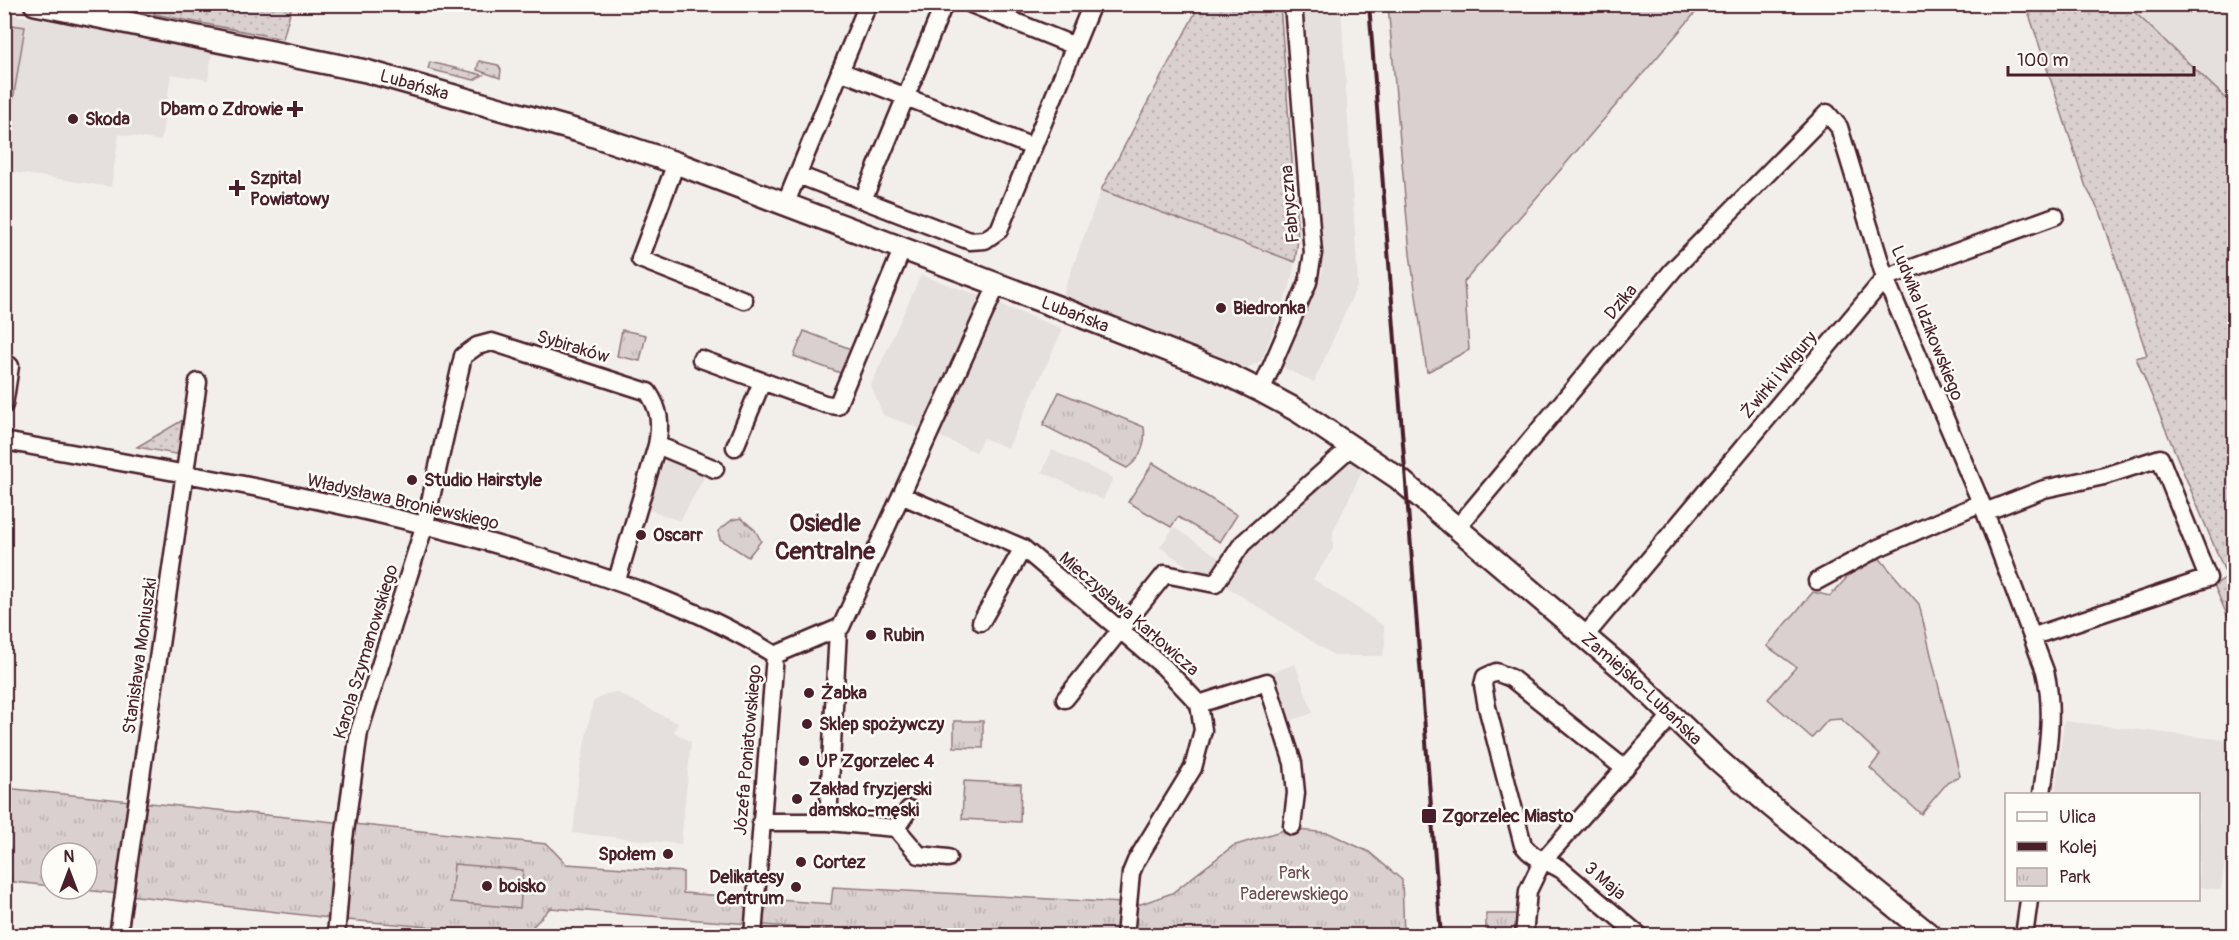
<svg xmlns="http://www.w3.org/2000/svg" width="2239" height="940" font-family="Pangolin,sans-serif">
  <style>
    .built { fill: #e5dfdd }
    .grass { fill: url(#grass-dots); stroke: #92787d; stroke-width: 1.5 }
    .park { fill: url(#park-tufts); stroke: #92787d; stroke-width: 1.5 }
    .garden { fill: #d9d0cf; stroke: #92787d; stroke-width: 1.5 }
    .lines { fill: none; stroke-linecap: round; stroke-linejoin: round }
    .minor-casing { stroke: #4a1f2b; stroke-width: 21 }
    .major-casing { stroke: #4a1f2b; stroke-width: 26 }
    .minor { stroke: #fdfcf7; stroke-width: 16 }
    .major { stroke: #fdfcf7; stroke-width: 21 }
    .rail { stroke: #4a1f2b; stroke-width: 4 }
    .poi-dot { fill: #4a1f2b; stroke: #fdfcf7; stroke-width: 2 }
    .labels { text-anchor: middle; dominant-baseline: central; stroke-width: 5; stroke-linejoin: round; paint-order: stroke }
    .street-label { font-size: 18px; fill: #4a1f2b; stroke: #fdfcf7 }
    .poi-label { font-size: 18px; font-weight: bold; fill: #4a1f2b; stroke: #fdfcf7; text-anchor: start }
    .park-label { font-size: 18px; fill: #6e4b54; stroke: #fdfcf7 }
    .district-label { font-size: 24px; font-weight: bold; fill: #4a1f2b; stroke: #fdfcf7 }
  </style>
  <defs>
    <pattern id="grass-dots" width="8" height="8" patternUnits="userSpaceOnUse" patternTransform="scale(1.5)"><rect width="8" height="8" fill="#d9d0cf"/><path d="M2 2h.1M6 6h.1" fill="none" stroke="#bcb2b2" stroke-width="1.8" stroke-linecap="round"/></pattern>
    <pattern id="park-tufts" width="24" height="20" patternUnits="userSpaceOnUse" patternTransform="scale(1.5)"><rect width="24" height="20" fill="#d9d0cf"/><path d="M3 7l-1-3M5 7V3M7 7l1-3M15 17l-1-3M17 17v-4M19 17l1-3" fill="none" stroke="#bcb2b2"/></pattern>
  </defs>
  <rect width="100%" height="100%" fill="#f2efeb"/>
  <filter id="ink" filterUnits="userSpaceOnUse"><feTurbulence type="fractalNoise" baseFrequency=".0167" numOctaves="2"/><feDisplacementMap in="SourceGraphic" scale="12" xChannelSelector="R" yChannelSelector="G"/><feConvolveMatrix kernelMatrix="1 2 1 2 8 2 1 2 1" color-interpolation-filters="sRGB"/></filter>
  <g filter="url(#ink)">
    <!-- built -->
    <path class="built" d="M1302,5H1341L1358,284L1314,382L1282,367L1323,271Z
      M2127,5H2234V102H2230Z
      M5,13L206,49L212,52L208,80L171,74L161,141L119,134L111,187L12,172L5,210Z
      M1101,190L1295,262L1290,286L1261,361L1247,368L1062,296Z
      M921,275L980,296V301L924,430L883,415L871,385Z
      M998,304L1063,329L1008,448L983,438L976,452L938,436Z
      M1052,450L1113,478L1103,500L1042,472Z
      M667,455L707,472L680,521L647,509Z
      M1346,458L1363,469L1333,532V549L1313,579L1384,626L1385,643L1383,656H1335L1221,583L1246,545Z
      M1174,527L1221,559L1208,576L1198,574L1160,547Z
      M1295,664L1313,713L1289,721L1271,673Z
      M616,692L678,723L674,732L691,742L681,844L573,833L579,772L593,702L606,694Z
      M2064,721L2234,741V790L2221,890L2199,887L2198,794H2055Z"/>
    <!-- grass -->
    <path class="grass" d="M1200,4L1280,5L1298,238L1295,262L1101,190Z
      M157,5V4L292,5L283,39L154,14Z
      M2026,5H2127L2230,102H2234V631L2214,585L2227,577L2136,358L2147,355L2101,214L2086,187Z
      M479,61L498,65L501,70L500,78L477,70Z
      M430,62L483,75L474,80L428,69Z
      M188,417L180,455L137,447Z"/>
    <!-- park -->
    <path class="park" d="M622,330L646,335L640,361L617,356Z
      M1059,392L1144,427C1146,443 1141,458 1127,468L1043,425Z
      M741,518L755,530L761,541L748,557L720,539L718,531L732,520Z
      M954,721H983V748L954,747Z
      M5,788L547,844L566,864L683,872V893L831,904L833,887L1141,904L1172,893L1233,846L1287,829L1329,833L1369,852L1402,880L1404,935L901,936L550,908L525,935L347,920L76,889H87V853H51V886L5,881Z
      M1486,914H1516L1515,935H1486Z"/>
    <!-- garden -->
    <path class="garden" d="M1388,5H1702L1464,282L1469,350L1427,372L1410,254Z
      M5,24L25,27L8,131L4,130Z
      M804,331L856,351L846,375L794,356Z
      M1153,463L1237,515L1220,542L1178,517L1171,527L1128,502Z
      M1875,553L1919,604L1960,776L1947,783L1921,814L1870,768L1880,755L1841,719L1828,720L1812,738L1768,699L1796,667L1767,646L1813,592L1830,596L1864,559Z
      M964,781L1021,784L1020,822L962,819Z
      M454,864L523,870L520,908L451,902Z"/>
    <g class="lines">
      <defs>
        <path id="minor" d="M971,4L1075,46
          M840,71L1033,147
          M676,163L640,259L744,300
          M798,175L970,241L985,240L999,230L1092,4
          M863,200L944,4
          M785,205L868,4
          M701,359L825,404L837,406L902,250
          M1261,391L1308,282L1313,253L1293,4
          M4,405L10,366
          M4,441C177,472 351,501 519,551C608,577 696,606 775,655
          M657,445L715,469
          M735,447L762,382
          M903,496L1023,548L1164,667L1199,704L1203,730L1193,768L1136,861L1131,873L1125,936
          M1985,512L2044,489L2104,476L2160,458L2208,578L2034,636
          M1457,528L1673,270L1827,113L1839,127L1885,278L1985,512L2045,671C2055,712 2047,753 2042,794
          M1817,581L1878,548L1981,503
          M981,622L1023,548
          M1585,636L1885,278L2055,216
          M1065,699L1165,574L1215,584L1242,544L1352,446
          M1199,704L1267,682L1293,763L1296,793L1292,826
          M1625,769L1511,678L1496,672L1485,677L1483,685L1487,707L1523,845C1534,860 1547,860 1562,870L1640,936
          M761,822H828L896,828L909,809
          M828,822L838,630
          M896,828L919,855L948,858
          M118,936L198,382
          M336,936L344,839L359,732L425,524L463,356L477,346L492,342L648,392C660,410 661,423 657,445L617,580
          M753,936L775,655L841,627L997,285
          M1524,936L1528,891L1542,862L1672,715
          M2024,936L2029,900"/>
        <g id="major">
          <path id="s1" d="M35,4L366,71L582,132L676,163L1060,308L1218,370L1261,391L1298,411L1398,478L1629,674L1717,759L1771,806L1931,936"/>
        </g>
      </defs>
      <!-- minor casing -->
      <use href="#minor" class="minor-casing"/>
      <!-- major casing -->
      <use href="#major" class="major-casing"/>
      <!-- minor -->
      <use href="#minor" class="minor"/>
      <!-- major -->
      <use href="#major" class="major"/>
      <!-- rail -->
      <path class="rail" d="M1369,4L1441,936"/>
    </g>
  </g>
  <!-- markers -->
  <g class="poi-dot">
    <path d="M292 100h6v6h6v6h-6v6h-6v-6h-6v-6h6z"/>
    <circle cx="73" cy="119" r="6"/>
    <path d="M234 179h6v6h6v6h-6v6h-6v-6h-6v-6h6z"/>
    <circle cx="1221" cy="308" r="6"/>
    <circle cx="412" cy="480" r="6"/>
    <circle cx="641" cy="535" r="6"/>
    <circle cx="871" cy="635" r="6"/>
    <circle cx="809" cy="693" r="6"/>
    <circle cx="807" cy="724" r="6"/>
    <circle cx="804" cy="761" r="6"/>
    <circle cx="797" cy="799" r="6"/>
    <rect x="1421" y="808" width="16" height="16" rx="3"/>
    <circle cx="668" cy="854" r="6"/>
    <circle cx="801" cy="862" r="6"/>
    <circle cx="487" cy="886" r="6"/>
    <circle cx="796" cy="887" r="6"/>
  </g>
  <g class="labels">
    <!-- street labels -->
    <g class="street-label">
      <text stroke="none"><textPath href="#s1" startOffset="388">Lubańska</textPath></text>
      <text transform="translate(1290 204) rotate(-95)">Fabryczna</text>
      <text transform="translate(1621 302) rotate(-50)">Dzika</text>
      <text stroke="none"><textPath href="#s1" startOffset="1088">Lubańska</textPath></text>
      <text transform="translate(1927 323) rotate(68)">Ludwika Idzikowskiego</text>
      <text transform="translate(573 347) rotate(17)">Sybiraków</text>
      <text transform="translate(1779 375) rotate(-50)">Żwirki i Wigury</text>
      <text transform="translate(403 502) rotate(13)">Władysława Broniewskiego</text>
      <text transform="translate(1129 614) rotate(41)">Mieczysława Karłowicza</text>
      <text transform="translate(366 652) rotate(-73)">Karola Szymanowskiego</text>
      <text transform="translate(140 656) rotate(-82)">Stanisława Moniuszki</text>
      <text stroke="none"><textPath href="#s1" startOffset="1774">Zamiejsko-Lubańska</textPath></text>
      <text transform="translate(748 750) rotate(-85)">Józefa Poniatowskiego</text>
      <text transform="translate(1605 881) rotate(40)">3 Maja</text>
    </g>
    <!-- poi labels -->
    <g class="poi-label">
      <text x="283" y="109" text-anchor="end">Dbam o Zdrowie</text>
      <text x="85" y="119">Skoda</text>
      <text x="250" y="178">Szpital<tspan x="250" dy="21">Powiatowy</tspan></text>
      <text x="1233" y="308">Biedronka</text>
      <text x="424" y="480">Studio Hairstyle</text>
      <text x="653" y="535">Oscarr</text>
      <text x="883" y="635">Rubin</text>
      <text x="821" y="693">Żabka</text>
      <text x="819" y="724">Sklep spożywczy</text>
      <text x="816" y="761">UP Zgorzelec 4</text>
      <text x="809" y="789">Zakład fryzjerski<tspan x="809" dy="21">damsko-męski</tspan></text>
      <text x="1442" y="816">Zgorzelec Miasto</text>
      <text x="656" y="854" text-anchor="end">Społem</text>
      <text x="813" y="862">Cortez</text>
      <text x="784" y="877" text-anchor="end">Delikatesy<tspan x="784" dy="21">Centrum</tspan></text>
      <text x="499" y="886">boisko</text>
    </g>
    <!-- park labels -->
    <g class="park-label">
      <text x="1294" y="873">Park<tspan x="1294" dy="21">Paderewskiego</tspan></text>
    </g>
    <!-- district labels -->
    <g class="district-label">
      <text x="825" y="523">Osiedle<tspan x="825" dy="28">Centralne</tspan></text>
    </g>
  </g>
  <!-- margin -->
  <rect width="2239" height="940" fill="none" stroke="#fdfcf7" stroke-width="24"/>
  <rect x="12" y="12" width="2215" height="916" fill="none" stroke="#4a1f2b" stroke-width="2" filter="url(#ink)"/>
  <!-- legend -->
  <rect x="2005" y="793" width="195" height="108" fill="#fdfcf7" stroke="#b5a4a5" stroke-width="1.5"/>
  <rect x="2017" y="812" width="30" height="9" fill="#fdfcf7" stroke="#b5a4a5" stroke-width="1.5"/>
  <text x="2059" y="823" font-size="18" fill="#4a1f2b">Ulica</text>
  <rect x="2017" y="842" width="30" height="9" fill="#4a1f2b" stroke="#b5a4a5" stroke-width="1.5"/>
  <text x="2059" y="853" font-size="18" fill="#4a1f2b">Kolej</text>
  <rect x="2017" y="868" width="30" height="18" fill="url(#park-tufts)" stroke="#b5a4a5" stroke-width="1.5"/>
  <text x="2059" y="883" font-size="18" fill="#4a1f2b">Park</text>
  <!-- north arrow -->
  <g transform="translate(69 871)"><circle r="28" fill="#fdfcf7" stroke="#b5a4a5" stroke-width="1.5"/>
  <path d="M0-4.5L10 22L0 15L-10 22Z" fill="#4a1f2b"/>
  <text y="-9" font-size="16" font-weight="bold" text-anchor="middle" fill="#4a1f2b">N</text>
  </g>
  <!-- scale -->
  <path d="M2008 66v9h186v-9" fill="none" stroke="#4a1f2b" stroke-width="3"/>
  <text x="2017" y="66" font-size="18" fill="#4a1f2b" stroke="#fdfcf7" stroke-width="4.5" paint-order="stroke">100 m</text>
</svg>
